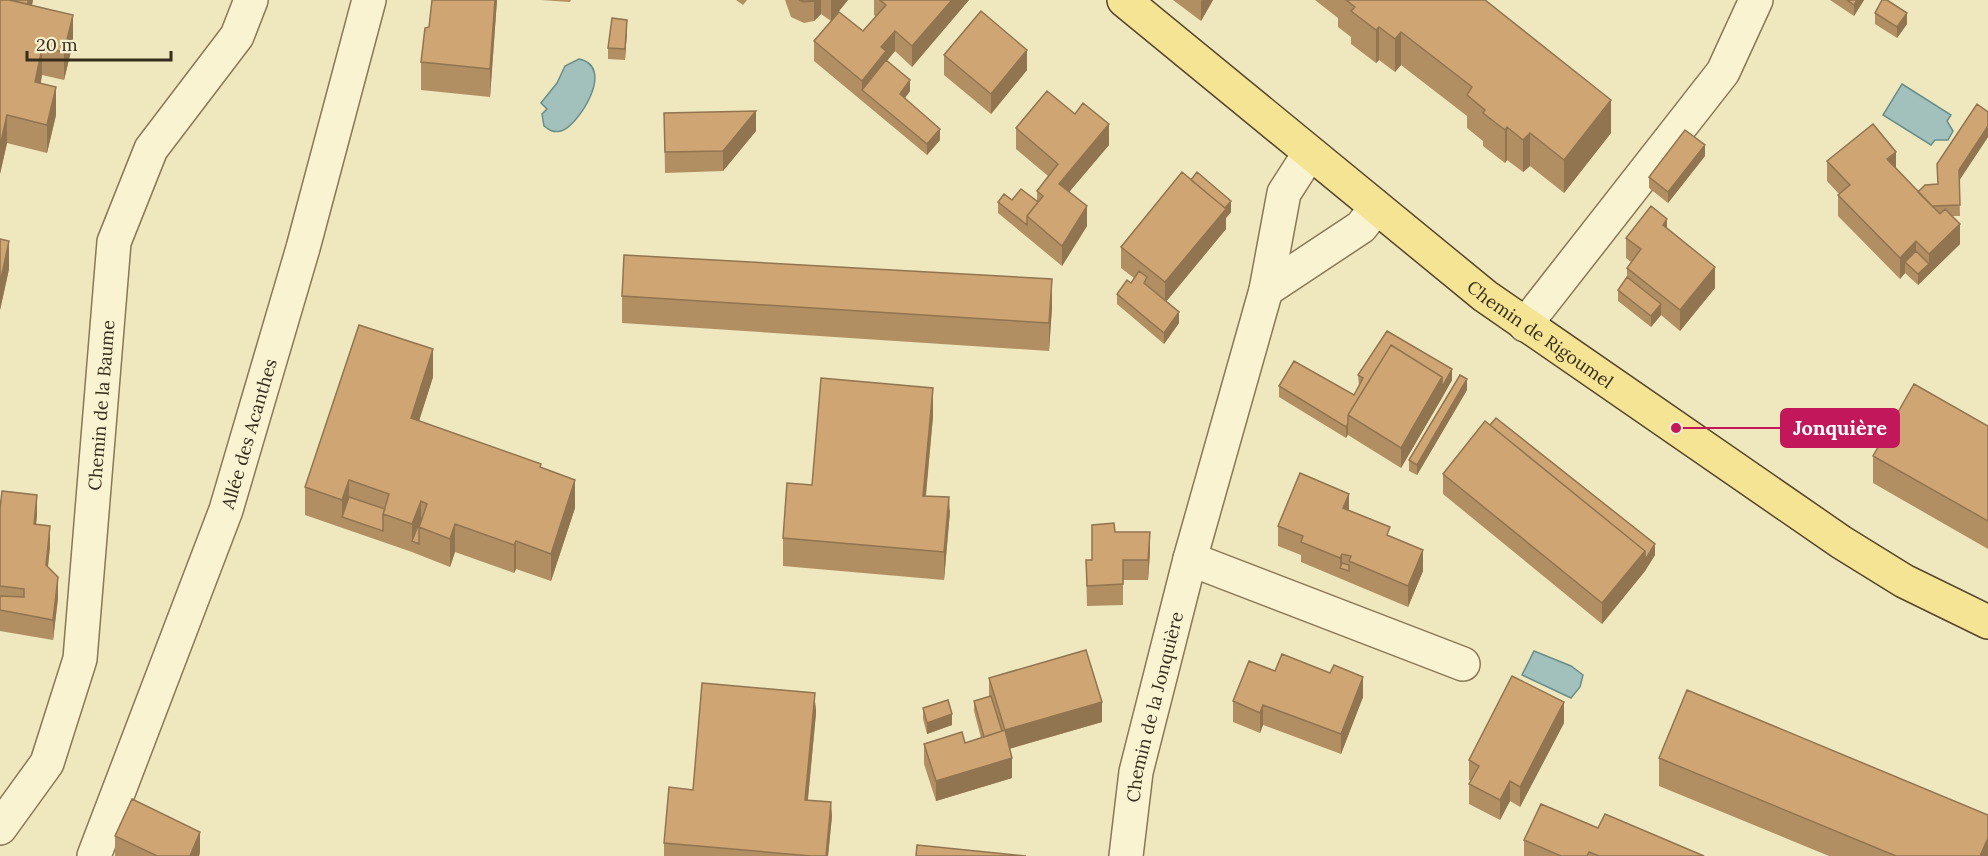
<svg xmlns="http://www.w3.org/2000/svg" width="1988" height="856" font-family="Lora,serif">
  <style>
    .water { fill: #a2c1bc; stroke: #698e8a; stroke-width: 1.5 }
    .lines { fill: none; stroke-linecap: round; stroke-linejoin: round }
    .minor-casing { stroke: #887856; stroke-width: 36 }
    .major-casing { stroke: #55452b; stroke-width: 36 }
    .minor { stroke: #faf3d2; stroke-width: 33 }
    .major { stroke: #f5e494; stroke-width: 33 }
    .wall { fill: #b28f63 }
    .shaded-wall { fill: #917450 }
    .building { fill: #cfa673; stroke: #917450; stroke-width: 1.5 }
    .labels { text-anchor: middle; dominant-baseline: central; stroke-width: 4.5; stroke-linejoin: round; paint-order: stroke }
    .street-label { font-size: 18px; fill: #372d1c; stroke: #f6f0ce }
    .leader { fill: none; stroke: #c2185b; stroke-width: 2 }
    .callout-dot { fill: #c2185b; stroke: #f6f0ce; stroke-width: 2 }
    .callout { fill: #c2185b; stroke: #c2185b; stroke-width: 2 }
    .callout-label { font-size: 20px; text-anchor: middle; font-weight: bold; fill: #fff }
  </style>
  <rect width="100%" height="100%" fill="#efe7be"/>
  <!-- water -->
  <path class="water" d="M579,59C617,67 577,127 561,131C553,133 549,130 544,126L542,114L547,109L541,103L557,83L565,66Z
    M1902,84L1951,115L1947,121L1953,131L1948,140H1935L1931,145L1883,115Z
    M1534,651L1571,666L1583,675L1580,687L1571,698L1522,675Z"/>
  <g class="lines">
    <defs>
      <g id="minor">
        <path d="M1266,290L1361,227L1375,209"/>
        <path d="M1525,325L1723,72L1756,0"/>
        <path d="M1190,559L1463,664"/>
        <path id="s1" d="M0,828L47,763L80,659L114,242L151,149L237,36L251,0"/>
        <path id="s2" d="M94,856L226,510L303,248L369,0"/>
        <path id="s3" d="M1126,856L1136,772L1190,559L1266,290L1284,193L1309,154"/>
      </g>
      <g id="major">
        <path id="s4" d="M1124,0L1485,296L1841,542L1904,581L1988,622"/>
      </g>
    </defs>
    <!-- minor casing -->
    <use href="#minor" class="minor-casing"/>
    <!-- major casing -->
    <use href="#major" class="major-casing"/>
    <!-- minor -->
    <use href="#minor" class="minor"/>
    <!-- major -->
    <use href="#major" class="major"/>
  </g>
  <!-- wall -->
  <path class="wall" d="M0,0H33L32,5L73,43L64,80L42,75L41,83L56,115L47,153L7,143L0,174Z
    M497,0L490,97L421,90V62L429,27Z
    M541,0H571L570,2Z
    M736,0H747L743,5Z
    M785,0H848L831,21L821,14L814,21L804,23L791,17Z
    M874,0H969L912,67L895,51L887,61L910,91L905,98L940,140L927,155L814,61V41L863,31L876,17L874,15Z
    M1173,0H1213L1201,21Z
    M1315,0H1485L1611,133L1564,193L1530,166L1523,172L1507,160L1505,163L1483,146V141L1467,128V116L1401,65L1395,72L1379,60L1376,63L1351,44V37L1338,27V18Z
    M1830,0H1864L1854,16Z
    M1875,13L1907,24L1897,38L1875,24Z
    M627,30L625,60L608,59V48Z
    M944,55L1027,70L991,114L944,75Z
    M664,113L756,131L723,171L665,173Z
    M1016,128L1109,145L1069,192L1087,226L1062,266L998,213V202L1012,200L1037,201V191L1048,176L1016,149Z
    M1988,137L1959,180L1960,216H1952L1960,244L1918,285L1905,273L1900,279L1838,216V195L1839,194L1827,181V161L1896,168L1918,192L1938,184L1937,164Z
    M1705,156L1668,203L1649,188V177Z
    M1231,212L1226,218V229L1166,301L1179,323L1164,344L1117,304V294L1131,283L1134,278L1121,268V247Z
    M1667,229L1715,288L1680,331L1661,315L1651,327L1618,301V290L1627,277V268L1631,262L1626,258V238Z
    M0,239L9,269L0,310Z
    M622,296L1052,307L1049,351L622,323Z
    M1358,375L1452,380L1401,468L1348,435V434L1346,438L1279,397V386L1354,395L1359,386Z
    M433,377L419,421L541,468L575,508L551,581L516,569L514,573L455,552L450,567L412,552L305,515V487Z
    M933,388V416L926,496L950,511L944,580L783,566V538L812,485Z
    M1467,390L1417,475L1409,471V460Z
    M1988,426V549L1873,483V456Z
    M1443,474L1655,555L1645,571L1602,624L1443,494Z
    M0,500L37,515L36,524L50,546L48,567L58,598L53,640L0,631Z
    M1349,511L1390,537L1423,571L1408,607L1301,562V555L1278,546V526Z
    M1115,532L1150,552L1148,580H1123V605L1087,606L1086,560H1092Z
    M1275,671L1330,673L1363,697L1341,754L1263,725L1260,733L1233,722V701Z
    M989,678L1102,722L1009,749L1012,778L936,801L924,764V744L965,743L981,738L974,711V701L989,696Z
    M815,702L816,713L808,800L831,805L832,816L828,856H664V843L693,790Z
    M923,708L952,725L927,734L923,719Z
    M1564,723L1520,807L1510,801L1500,820L1469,804V784L1471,781L1469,780V760Z
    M1659,758L1988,856H1829L1659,786Z
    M1598,828L1704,856H1524V840Z
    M115,836L200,852L199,856H115Z"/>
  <!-- shaded-wall -->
  <path class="shaded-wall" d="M28,0H33L26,32V11Z
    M495,0H497L490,97V69Z
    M815,0H821V14L814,21V1Z
    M831,0H848L831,21Z
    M952,0H969L912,67V46Z
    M1202,0H1213L1201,21V1Z
    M1857,0H1864L1854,16V5Z
    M1907,13V24L1897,38V27Z
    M73,15V43L64,80V52Z
    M627,20V30L625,60V49Z
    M1379,27V60L1376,63V30Z
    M895,31V51L862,90V101V81L881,47Z
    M1401,32V65L1395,72V39Z
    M42,48V75L35,109V82Z
    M1027,50V70L991,114V94Z
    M910,80V91L900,105V94Z
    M56,87V115L47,153V125Z
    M1611,100V133L1564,193V160Z
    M756,111V131L723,171V151Z
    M7,115V143L0,174V146Z
    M1109,124V145L1059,204V184Z
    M1988,126V137L1959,181V170Z
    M1507,127V160L1505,163V130Z
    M940,129V140L927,155V144Z
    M1530,133V166L1523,172V140Z
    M1705,145V156L1668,203V192Z
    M1896,152V173L1887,159Z
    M1231,201V212L1226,218V229L1165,303V282Z
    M1087,206V226L1062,266V246Z
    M1667,219V239L1663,225Z
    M1960,224V244L1918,285V274L1929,264V254Z
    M9,241V269L0,310V283Z
    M1916,241V262H1905V273L1900,279V258Z
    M1715,267V288L1680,331V310Z
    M1052,279V307L1049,351V323Z
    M1661,304V315L1651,327V316Z
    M1179,312V323L1164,344V333Z
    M433,349V377L411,446V418Z
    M1452,369V380L1442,398V387Z
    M1442,377V398L1401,468V448Z
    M1467,379V390L1417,475V465Z
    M933,388V416L924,513L923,496Z
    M1348,423V434L1346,438V427Z
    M349,480V507L342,517V500Z
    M575,480V508L551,581V554Z
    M1349,494V514L1343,508Z
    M37,495V515L34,545V524Z
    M949,497V514L950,500V511L944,580V552Z
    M421,501V528L419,527L412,541V524Z
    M455,524V552L450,567V539Z
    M50,526V546L46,585V565Z
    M1150,532V552L1148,580V560Z
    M516,541V569L514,573V545Z
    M1655,544V555L1645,571L1602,624V603L1645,551Z
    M1423,550V571L1408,607V586Z
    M1342,554V569L1340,568V578V558Z
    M58,577V598L53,640V620Z
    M1363,677V697L1341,754V734Z
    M815,693V710L816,702V713L806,817L805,800Z
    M1102,702V722L1005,750V730Z
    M1564,702V723L1520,807V787Z
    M1263,705V725L1260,733V713Z
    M952,714V725L927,734V723Z
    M1012,758V778L936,801V781Z
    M1510,781V801L1500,820V800Z
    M831,802V819L832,805V816L828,856H826Z
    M200,832V852L199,856H190Z
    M1988,838V856H1980Z"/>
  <!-- building -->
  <path class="building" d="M0,0H9L73,15L64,52L42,48L35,82L56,87L47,125L7,115L0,146Z
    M9,0H28V4Z
    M432,0H495L490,69L421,62L425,28L429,27Z
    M799,0H815L814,1L804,2Z
    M880,0H952L912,46L895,31L881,47L886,51L862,81L814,41L839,12L863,31L886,5Z
    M1346,0H1485L1611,100L1564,160L1530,133L1523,140L1507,127L1505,130L1483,113L1485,110L1467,95L1472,87L1401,32L1395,39L1379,27L1376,30L1351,11L1355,7Z
    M1847,0H1857L1854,5Z
    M1882,0H1887L1907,13L1897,27L1875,13Z
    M981,11L1027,50L991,94L944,55Z
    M612,18L627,20L625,49L608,48Z
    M886,60L910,80L900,94L940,129L927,144L862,90Z
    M1047,91L1075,114L1083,103L1109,124L1059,184L1087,206L1062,246L1027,216L1043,196L1037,191L1058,164L1016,128Z
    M1977,104L1988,112V126L1959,170L1960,205L1934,206L1933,207L1918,192L1925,185L1938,184L1937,164Z
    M756,111L723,151L665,152L664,113Z
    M1873,124L1896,152L1887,159L1940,214L1945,209L1960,224L1929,254L1916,241L1900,258L1838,195L1850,185L1827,161Z
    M1685,130L1705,145L1668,192L1649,177Z
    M1182,172L1226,209L1165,282L1121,247Z
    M1197,172L1231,201L1225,208L1191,180Z
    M1021,189L1038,202L1027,216V225L998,202L1004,194L1012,200Z
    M1651,206L1667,219L1663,225L1715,267L1680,310L1627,268L1641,249L1626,238Z
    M0,239L9,241L0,283Z
    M1916,251L1929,264L1918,274L1905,262Z
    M624,255L1052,279L1049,323L622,296Z
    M1139,271L1147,277L1144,283L1179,312L1164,333L1117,294L1127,280L1131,283Z
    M1627,277L1661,304L1651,316L1618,290Z
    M359,325L433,349L411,418L541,464L540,467L575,480L551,554L516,541L514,545L455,524L450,539L419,527L427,504L421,501L412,524L383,514L389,494L349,480L342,500L305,487Z
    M1387,331L1452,369L1442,387V377L1391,345L1348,415V423L1346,427L1279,386L1294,361L1354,395L1363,378L1358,375Z
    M1391,345L1442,377L1401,448L1348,415Z
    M1460,375L1467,379L1417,465L1409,460Z
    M821,378L933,388L923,496L949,497L944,552L783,538L787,483L812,485Z
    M1914,384L1988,426V521L1873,456Z
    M1496,418L1655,544L1645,560V551L1490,425Z
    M1485,421L1645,551L1602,603L1443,474Z
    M1300,473L1349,494L1343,508L1390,527L1387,535L1423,550L1408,586L1349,561L1351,556L1342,554L1340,558L1301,542L1303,536L1278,526Z
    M2,491L37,495L34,524L50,526L46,565L58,577L53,620L0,610V596L24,597V589L0,586V509Z
    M349,497L385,509L383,514V531L342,517Z
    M421,518L422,519L419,527V544L412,541Z
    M1114,523L1115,532H1150L1148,560H1123V584L1087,586L1086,560H1092V525Z
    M1342,563L1349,565V571L1340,568Z
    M1086,650L1102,702L1005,730L989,678Z
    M1282,654L1330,673L1334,665L1363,677L1341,734L1263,705L1260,713L1233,701L1249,661L1275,671Z
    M1512,676L1564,702L1520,787L1510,781L1500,800L1469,784L1479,766L1469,760Z
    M702,683L815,693L805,800L831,802L826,856H811L664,843L669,787L693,790Z
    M1687,690L1988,815V838L1980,856H1896L1659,758Z
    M991,696L1002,731L984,737L974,701Z
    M948,700L952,714L927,723L923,708Z
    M1005,730L1012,758L936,781L924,744L962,732L965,743Z
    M132,799L200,832L190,856H157L115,836Z
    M1541,804L1598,828L1605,814L1704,856H1599L1589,852L1587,856H1561L1524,840Z
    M917,845L1026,856H916Z"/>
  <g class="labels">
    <!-- street labels -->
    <g class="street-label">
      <text stroke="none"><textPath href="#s4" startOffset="534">Chemin de Rigoumel</textPath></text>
      <text stroke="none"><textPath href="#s1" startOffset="444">Chemin de la Baume</textPath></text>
      <text stroke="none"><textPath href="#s2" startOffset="450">Allée des Acanthes</textPath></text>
      <text stroke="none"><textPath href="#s3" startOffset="152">Chemin de la Jonquière</textPath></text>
    </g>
  </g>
  <!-- callouts -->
  <path class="leader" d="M1676 428L1781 428"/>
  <circle class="callout-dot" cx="1676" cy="428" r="6"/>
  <rect class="callout" x="1781" y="409" width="118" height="38" rx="6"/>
  <g class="callout-label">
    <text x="1840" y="435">Jonquière</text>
  </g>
  <!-- scale -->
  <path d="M27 51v9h144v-9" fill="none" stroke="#372d1c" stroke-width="3"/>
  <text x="36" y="51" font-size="18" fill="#372d1c" stroke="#f6f0ce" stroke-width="4.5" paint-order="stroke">20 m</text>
</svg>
